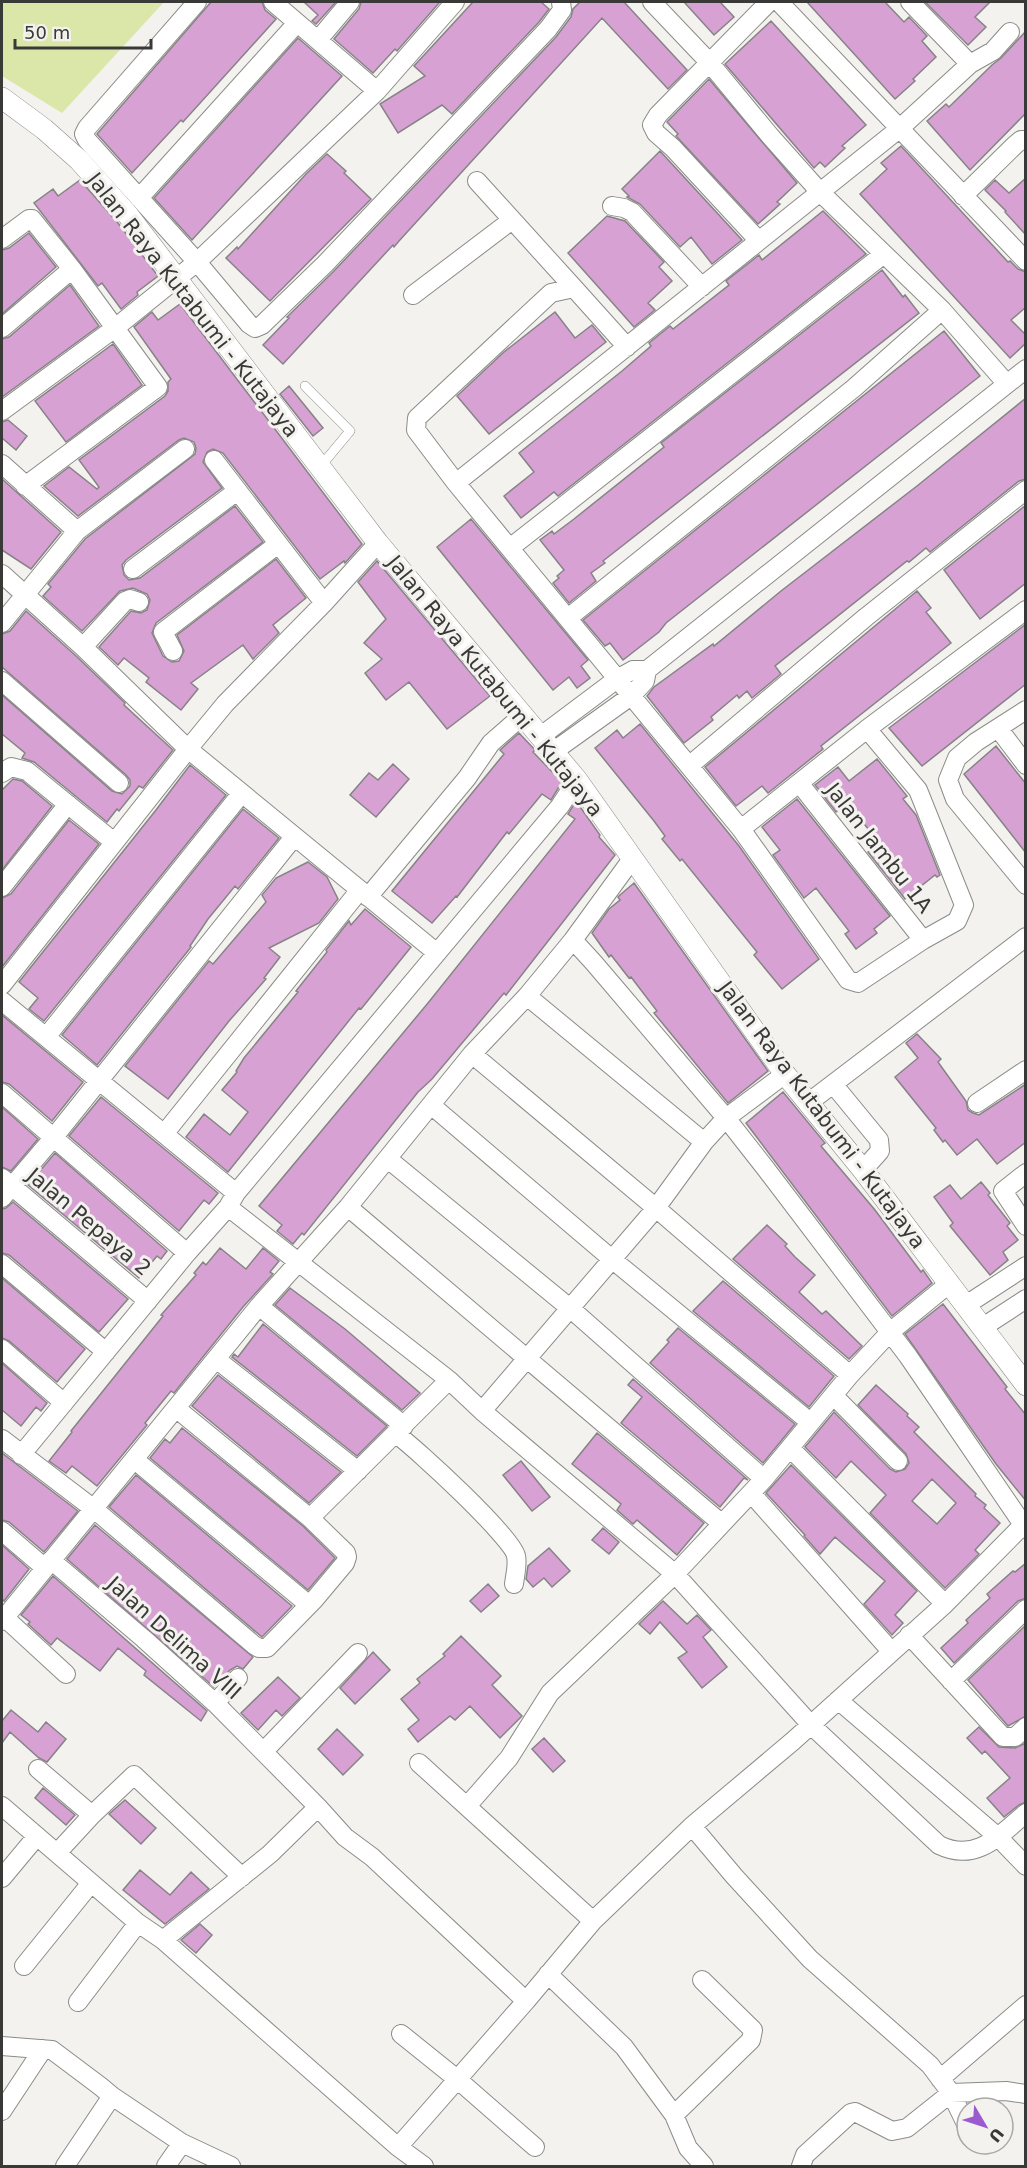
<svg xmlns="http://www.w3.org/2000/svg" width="1027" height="2168" font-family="'DejaVu Sans',sans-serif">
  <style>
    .green { fill: #dbe7a9 }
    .building { fill: #d7a1d4; stroke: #868386; stroke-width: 1.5; fill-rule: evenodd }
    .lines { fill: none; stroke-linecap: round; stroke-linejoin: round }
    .service-casing { stroke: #8b8b87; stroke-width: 10 }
    .minor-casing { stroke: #8b8b87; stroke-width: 20 }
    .tertiary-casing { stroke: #8b8b87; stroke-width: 22 }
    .service { stroke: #fff; stroke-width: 9 }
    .minor { stroke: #fff; stroke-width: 18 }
    .tertiary { stroke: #fff; stroke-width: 21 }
    .labels { text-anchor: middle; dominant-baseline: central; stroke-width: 6; stroke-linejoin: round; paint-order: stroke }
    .street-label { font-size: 21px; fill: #393937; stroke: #f3f2ee }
  </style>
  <rect width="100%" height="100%" fill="#f3f2ee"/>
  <!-- green -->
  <path class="green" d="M2,2H164L62,113L2,76Z"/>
  <!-- building -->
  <path class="building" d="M211,2H262L265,10L276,19L183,122L181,120L132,173L97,134Z
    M304,2H336L316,24L312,21L318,15Z
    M361,2H437L439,3L397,51L395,49L373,73L334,39L359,9Z
    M473,2H541L549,9L539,22L452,114L442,105L398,133L380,104L425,76L414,66Z
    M580,2H624L687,70L668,89L602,18L399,241L394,247L393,245L283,364L263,345L289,318L287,317L333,272L556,37L571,17L573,9Z
    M684,2H720L734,17L714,35Z
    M807,2H885L904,22L909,17L927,36L922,41L936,57L913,79L915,81L895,99Z
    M925,2H990L975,17L986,27L968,45Z
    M771,21L866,125L842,146L845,148L825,167L820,162L814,168L725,64Z
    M1026,31V113L970,170L927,121L946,104L949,107L992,65L1001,58Z
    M298,38L342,76L192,240L154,198Z
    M709,79L797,183L777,202L780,204L758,224L676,136L678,134L667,122Z
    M901,146L1008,262L1010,261L1018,269L1026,272V307L1011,320L1026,335V343L1010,358L860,194L887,169L881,163Z
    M660,151L742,240L712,264L691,237L680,247L640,204L627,197L629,196L622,189Z
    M327,154L346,171L344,173L371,199L270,301L226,258L237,247L238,249L306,174Z
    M1026,178V235L1005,212L1006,211L985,190L995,180L1009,193Z
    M80,180L118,223L158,276L137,292L138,295L121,309L102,283L98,286L34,203L53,189L58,196Z
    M823,211L866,254L558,496L554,492L521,518L504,496L534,472L519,453L622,371L651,346L649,343L670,326L673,329L729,285L726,281L759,255L762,260Z
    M607,216L625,221L664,262L659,267L672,281L648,303L655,310L634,327L568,253Z
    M29,233L56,267L2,314V250L9,248Z
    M882,270L903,297L905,295L919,313L603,561L605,563L591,573L596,581L569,603L553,583L559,578L557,576L564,570L540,540L552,531L554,534L574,519L664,447L661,443Z
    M70,285L99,326L2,397V339L9,337Z
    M180,304L362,544L345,563L344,561L320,579L223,453L213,449L207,452L203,462L222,488L126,560L122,565L124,575L129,580L140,578L235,506L263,542L156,623L152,633L163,656L172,662L179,661L184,651L177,635L276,559L306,598L273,625L279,633L253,659L243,645L191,683L198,689L181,710L146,682L149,678L124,658L118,665L99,647L131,611L141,613L147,610L150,600L147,594L133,588L120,591L82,631L43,596L51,587L48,584L85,539L195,454L196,448L194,442L184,438L179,440L78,516L44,486L69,467L97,489L99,487L79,460L165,396L168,391V382L171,379L134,327L152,312L158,320Z
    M555,312L575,338L592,325L606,342L489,434L457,396L504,352Z
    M944,331L980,376L666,623L659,632L623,660L610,643L605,646L583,620Z
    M113,344L142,385L66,442L35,401Z
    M289,386L323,428L313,436L280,394Z
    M1026,398V479L1019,481L930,552L926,548L909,562L907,561L775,666L781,674L752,698L747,691L739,698L737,695L711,717L713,720L684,743L647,696L654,687L713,644L714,646L781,591L917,486Z
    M8,420L27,436L16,450L2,438V422Z
    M2,479L61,532L31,569L2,550Z
    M1026,505V583L980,619L944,570Z
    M471,519L588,660L581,666L590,678L577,688L569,677L553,690L437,547Z
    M377,561L490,696L447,729L409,682L386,700L365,673L382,659L364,643L386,619L358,582Z
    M917,591L931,608L926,612L951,643L821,746L823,749L768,793L762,786L736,806L705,767Z
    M26,611L75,655L125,703L124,705L173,750L143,788L139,786L119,811L117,809L107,822L34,762L22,758L25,753L2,734V695L112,791L122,794L130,786V780L126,775L2,667V634L10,631Z
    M1026,624V684L922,766L889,728Z
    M640,724L739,846L819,959L782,989L754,955L757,952L682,859L680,861L662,839L665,836L654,821L595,748L617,730L623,738Z
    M519,733L535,750L533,752L562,782L551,800L542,794L509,834L507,832L457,897L456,896L432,923L392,891L504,754L500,750Z
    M996,746L1026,784V853L964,774Z
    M877,759L907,796L903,799L916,815L940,875L937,877L935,875L905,899L868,852L876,845L867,832L869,830L847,803L836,812L815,785L838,767L849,781Z
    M393,764L409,779L376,817L350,795L369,773L378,780Z
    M190,765L226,795L44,1021L29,1009L38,998L19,982L156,810Z
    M13,779L22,781L52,806L2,870V790Z
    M797,799L890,916L874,929L877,933L856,949L845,934L849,931L816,888L804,898L773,855L780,850L762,827Z
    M576,801L600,835L599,837L615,855L506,995L504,993L432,1079L418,1092L304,1235L302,1233L293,1244L277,1231L282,1225L259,1206L428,1003L575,819L568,814Z
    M243,809L279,838L238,889L235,886L208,919L190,946L191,947L97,1065L62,1035Z
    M69,820L99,844L2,967V898L11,894Z
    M308,862L327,877L338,899L319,923L269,948L280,957L264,978L266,979L229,1021L168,1099L125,1066L209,961L213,964L266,902L262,895L276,878Z
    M634,883L768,1071L728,1103L654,1013L657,1011L631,977L629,978L611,955L609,957L592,933L609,909L620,900L618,897L620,895Z
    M365,909L411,947L361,1009L359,1008L228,1172L186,1137L204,1114L230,1135L248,1112L222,1090L237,1072L236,1071L244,1058L298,992L296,991L327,952L326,950L349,921L351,925Z
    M2,1015L83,1082L52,1121L9,1084L2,1082Z
    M917,1034L941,1059L938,1062L966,1101L968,1110L973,1113L979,1115L1026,1084V1142L997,1164L977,1139L957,1155L945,1140L943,1142L934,1130L936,1128L895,1077L918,1058L906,1043Z
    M783,1092L825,1143L821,1146L875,1210L921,1272L923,1270L932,1283L892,1316L746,1123Z
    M101,1097L218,1193L209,1204L204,1200L179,1231L69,1136Z
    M2,1107L38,1139L11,1171L2,1167Z
    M55,1153L167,1251L161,1259L157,1256L139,1278L28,1185Z
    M981,1182L990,1193L988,1195L1010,1223L1007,1226L1018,1240L1003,1252L1008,1260L990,1275L950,1226L953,1223L934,1197L950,1185L961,1199Z
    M13,1202L128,1299L99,1332L9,1255L2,1253V1209L6,1208Z
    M767,1225L787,1244L785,1246L795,1257L815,1275L799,1292L822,1314L826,1311L862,1346L849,1359L733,1259Z
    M220,1248L246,1269L263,1248L279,1261L270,1272L273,1274L243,1307L174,1393L171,1391L145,1423L147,1425L97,1486L72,1466L66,1473L49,1461L72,1432L71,1431L163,1316L161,1315L196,1275L194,1273L203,1262L206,1265Z
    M2,1278L85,1349L57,1382L9,1341L2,1338Z
    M723,1281L834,1376L809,1407L693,1311Z
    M290,1288L345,1329L420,1393L402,1410L275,1305Z
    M943,1304L1007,1387L1005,1389L1026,1415V1501L996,1464L905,1334Z
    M263,1324L387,1426L357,1456L232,1357L234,1354L238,1357Z
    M678,1328L795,1424L763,1463L650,1363L669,1342L667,1340Z
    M2,1363L47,1403L41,1411L36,1407L21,1426L2,1410Z
    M218,1375L341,1472L309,1503L192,1406Z
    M633,1379L748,1480L744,1478L720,1507L621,1423L642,1397L628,1385Z
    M876,1385L908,1414L907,1416L919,1427L914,1432L976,1494L975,1496L986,1505L984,1508L1000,1523L975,1550L979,1554L945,1588L870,1513L886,1495L881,1490L851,1461L836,1478L805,1447L834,1412L890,1469L896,1472L905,1469L909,1463L906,1454L858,1405ZM932,1479L956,1503L937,1524L912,1501Z
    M182,1428L303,1526L335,1558L308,1590L150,1458L165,1439L170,1443Z
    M597,1433L704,1523L677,1555L637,1520L633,1524L617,1510L621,1504L572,1464Z
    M2,1453L78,1511L44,1552L9,1522L2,1520Z
    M521,1461L550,1497L532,1511L503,1475Z
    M791,1465L917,1591L895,1615L903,1623L892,1635L864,1604L885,1581L835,1537L820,1554L804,1536L805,1535L766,1493Z
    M136,1475L292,1606L262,1637L109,1507Z
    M95,1525L253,1657L243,1669L237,1666L230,1670L214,1687L67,1559Z
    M603,1528L619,1542L609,1554L592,1540Z
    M2,1545L29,1569L4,1601L2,1599Z
    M549,1548L570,1571L552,1587L544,1578L533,1587L526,1579L528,1566Z
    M1026,1563V1598L1018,1601L954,1663L941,1648L968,1623L966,1620L990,1598L987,1594L1013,1571L1015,1572Z
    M53,1576L207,1711L201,1721L144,1675L146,1671L118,1648L100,1671L57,1638L51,1645L28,1624L30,1622L21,1615Z
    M488,1584L499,1596L481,1612L470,1601Z
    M663,1601L687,1624L697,1615L711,1630L703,1637L727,1667L702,1688L678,1658L687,1652L660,1622L650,1634L639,1624Z
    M1026,1625V1716L1008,1726L968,1680Z
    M461,1636L501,1676L492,1685L522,1716L500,1738L470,1706L455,1720L450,1716L418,1742L408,1729L419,1720L401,1699L420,1683L417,1679L445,1656L443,1654Z
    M373,1652L390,1670L355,1704L340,1688Z
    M278,1677L300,1698L282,1716L276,1710L258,1730L241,1713Z
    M11,1710L38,1732L46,1722L66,1739L47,1762L39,1758L10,1732L2,1743V1721Z
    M979,1727L999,1747L1015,1748L1026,1743V1802L1019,1805L1004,1817L987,1798L1010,1778L985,1751L982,1754L967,1738Z
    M337,1729L363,1755L343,1775L318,1749Z
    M544,1738L565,1761L553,1772L532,1749Z
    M43,1788L75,1815L66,1825L35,1798Z
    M125,1800L156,1828L141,1844L109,1814Z
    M140,1870L170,1895L191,1872L209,1889L165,1924L123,1890Z
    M200,1924L212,1935L196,1953L181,1940Z"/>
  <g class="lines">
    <defs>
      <path id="service" d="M305,386L350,431L320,467"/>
      <path id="minor" d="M197,2L87,128L84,134L87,140L197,262L249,324L255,328L262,325L325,264L548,29L562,10L561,2
        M273,2L377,91
        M652,2L709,62L771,137L820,192L942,310L1007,384
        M779,2L1026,261
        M910,2L970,64
        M318,40L350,2
        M477,181L574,288
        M963,196L1015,145L1021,140H1026
        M139,198L297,23
        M612,206L624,208L632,212L702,287
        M2,239L29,219H32L72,269L158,387L25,486
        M759,241L673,148L656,133L652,125L658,115L769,2
        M413,295L512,220
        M2,328L72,269
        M627,347L574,288L551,293L417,418L416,430L456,483L741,829L867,729L1026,610
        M2,411L115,328L197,262L377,91L455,2
        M214,460L324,603
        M2,464L77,531
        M456,483L899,129L970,64L993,51L1010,32
        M378,543L324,603L225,704L188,749L437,953
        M510,548L884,254
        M133,569L237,491
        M2,574L83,647L188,749L2,985
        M568,618L854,388L942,310
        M2,623L77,531L185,449
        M83,647L125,601L130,599L139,602
        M173,651L163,632L278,544
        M2,681L119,783
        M1026,710L976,742L957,758L948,780L955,799L1026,885
        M998,728L1026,765
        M541,736L617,679L633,670H647L1026,369
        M554,751L631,696L645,681L647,670
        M689,766L866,617L1026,490
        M2,773L11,767L27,771L114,842
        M800,784L923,940
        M741,829L848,980L858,983L923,940L957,921L964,905L918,790L867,729
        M2,887L68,804
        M368,897L467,778L491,743L523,715
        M573,940L594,963L726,1118L766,1169L908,1356L1026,1529
        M527,996L704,1142
        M2,1001L236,1193
        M46,1037L241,794
        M472,1054L656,1208L850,1375
        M833,1084L879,1140L880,1151L863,1170
        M2,1093L187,1253
        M808,1103L1026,937
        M977,1103L1026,1070
        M431,1105L613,1260L810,1422
        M164,1134L359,891
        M388,1159L571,1309L764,1479
        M1026,1173L1003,1191L1026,1226
        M2,1178L148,1301
        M2,1198L54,1137L294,837
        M228,1207L449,1380L482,1411L675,1574L811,1725L939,1845C976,1863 999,1836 1026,1813
        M348,1207L721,1523
        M2,1264L106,1352
        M966,1305L1026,1266
        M259,1306L404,1426
        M983,1327L1026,1299
        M2,1349L64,1403
        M216,1359L358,1471
        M834,1396L898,1461
        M177,1409L310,1518
        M482,1411L656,1208L704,1142L726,1118L785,1074
        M396,1434C416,1448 513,1538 516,1556C518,1565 515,1575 514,1584
        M2,1439L94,1509L254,1645L259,1648H267L314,1600L345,1563L347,1557L346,1553L310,1518L449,1380
        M790,1448L945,1604
        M21,1455L187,1253L228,1207L236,1193L560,806L577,780
        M135,1460L309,1605
        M751,1493L891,1651
        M2,1531L45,1568
        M51,1560L144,1639L215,1703L318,1807L270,1854L163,1940
        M2,1615L66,1674
        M2,1621L259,1306L348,1207L472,1054L527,996L573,940L632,859
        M909,1635L1003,1737H1015L1026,1727
        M951,1681L1026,1609
        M838,1700L998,1837L1026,1866
        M215,1703L238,1678
        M264,1751L358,1653
        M419,1763L593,1921
        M38,1769L92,1815L57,1853
        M468,1805L509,1758L550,1693L675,1574L764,1479L850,1375L890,1332L950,1283
        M2,1806L138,1923L163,1940L398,2147L424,2166
        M318,1807L345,1837L372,1857L526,2001
        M92,1815L134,1775L242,1877
        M692,1826L734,1876L810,1959L930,2065L951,2093L967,2126
        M2,1878L37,1836
        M24,1966L91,1883
        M548,1974L624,2047L674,2115L688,2148L704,2166
        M78,2002L138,1923
        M401,2034L457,2079L535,2147
        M2,2046L52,2050L100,2086L112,2096L182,2143L231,2166
        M940,2079L1026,2005
        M2,2111L43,2049
        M674,2115L751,2040L753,2030L702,1980
        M398,2147L526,2001L593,1921L692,1826L793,1741L945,1604L1026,1522
        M65,2166L112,2096
        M166,2166L182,2143
        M801,2166L805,2155L851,2113L855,2112L892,2131L907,2128L951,2093L1006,2091L1026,2094"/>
      <path id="tertiary" d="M2,98L44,129L79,160L128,215L378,543L577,780L785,1074L863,1170L1026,1385"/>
    </defs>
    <!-- service casing -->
    <use href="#service" class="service-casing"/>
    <!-- minor casing -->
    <use href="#minor" class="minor-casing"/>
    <!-- tertiary casing -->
    <use href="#tertiary" class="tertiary-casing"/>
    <!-- service -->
    <use href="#service" class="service"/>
    <!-- minor -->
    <use href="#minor" class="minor"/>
    <!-- tertiary -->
    <use href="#tertiary" class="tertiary"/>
  </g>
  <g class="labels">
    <!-- street labels -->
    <g class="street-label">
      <text transform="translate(193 305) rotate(52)">Jalan Raya Kutabumi - Kutajaya</text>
      <text transform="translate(495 686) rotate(51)">Jalan Raya Kutabumi - Kutajaya</text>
      <text transform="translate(879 848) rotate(52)">Jalan Jambu 1A</text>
      <text transform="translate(822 1115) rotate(53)">Jalan Raya Kutabumi - Kutajaya</text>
      <text transform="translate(89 1222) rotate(40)">Jalan Pepaya 2</text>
      <text transform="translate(174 1638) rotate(42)">Jalan Delima VIII</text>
    </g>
  </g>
  <!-- border -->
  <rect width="1027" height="2168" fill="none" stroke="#393937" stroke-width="6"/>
  <!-- north arrow -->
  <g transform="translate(985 2126) rotate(129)"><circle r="28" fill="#f3f2ee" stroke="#a9a8a5" stroke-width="1.5"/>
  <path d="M0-4.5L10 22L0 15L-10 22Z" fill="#9b5acf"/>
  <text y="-9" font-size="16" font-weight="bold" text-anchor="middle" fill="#393937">U</text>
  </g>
  <!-- scale -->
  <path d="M15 39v9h136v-9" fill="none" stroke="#393937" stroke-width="3"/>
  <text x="24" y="39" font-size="18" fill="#393937" stroke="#f3f2ee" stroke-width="4.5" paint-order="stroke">50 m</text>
</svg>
